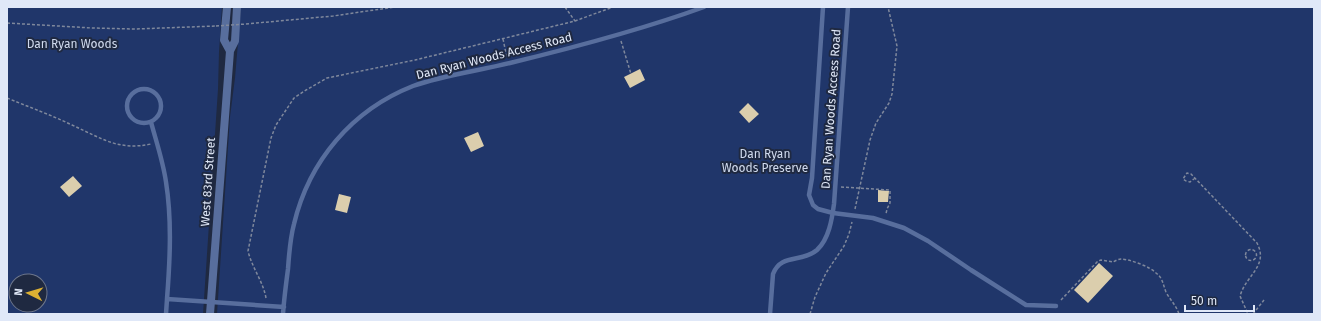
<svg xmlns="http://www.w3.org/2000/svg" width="1321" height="321" font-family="'Fira Sans',sans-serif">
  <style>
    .green { fill: #20366a; fill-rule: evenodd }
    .building { fill: #dbcead }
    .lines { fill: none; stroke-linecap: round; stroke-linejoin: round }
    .path { stroke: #7f889c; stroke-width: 1.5; stroke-dasharray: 3 2; stroke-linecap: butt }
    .service { stroke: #586e9d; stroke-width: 4.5 }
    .tertiary { stroke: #586e9d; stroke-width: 8 }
    .path-bridge { stroke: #7f889c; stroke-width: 1.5; stroke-dasharray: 3 2; stroke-linecap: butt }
    .labels { text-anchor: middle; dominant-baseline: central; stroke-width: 4; stroke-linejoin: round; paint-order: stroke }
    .park-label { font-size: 12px; fill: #d0daee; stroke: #1f2941 }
    .street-label { font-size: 12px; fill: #e0e8f8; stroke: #1f2941 }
  </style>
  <rect width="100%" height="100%" fill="#1f2941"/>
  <!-- green -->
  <path class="green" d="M7,7H222L219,52L218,89L203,314H7ZM16,281H40V305H16Z
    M241,7H1314V314H217L230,117L235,78Z"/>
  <!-- building -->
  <path class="building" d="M640,69L645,80L630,88L624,77Z
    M748,103L759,114L749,123L739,112Z
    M478,132L484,146L471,152L464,138Z
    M73,176L82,186L69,197L60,187Z
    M878,190L889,191L888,202H878Z
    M339,194L351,197L347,213L335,210Z
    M1099,263L1113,276L1088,303L1074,290Z"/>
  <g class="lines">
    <!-- path -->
    <path class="path" d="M565,7L575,21
      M7,23L92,28L135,29L216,26
      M246,24L333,16L395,7
      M503,39L507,58
      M621,41L631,74
      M7,98C29,107 51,115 72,125C101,138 118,151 151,144
      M1195,178L1190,182L1186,181L1183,179L1187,173L1191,174L1257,243C1269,266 1246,275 1240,296L1248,314
      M841,187L890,190V203L887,209L886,214
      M855,209L870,140L876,123L889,103L892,94L897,46L888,7
      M1245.5 255a5.5 5.5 0 1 1 11 0a5.5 5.5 0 1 1-11 0Z
      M266,298C263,281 252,268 248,251L271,138L276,125L294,98L306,90L327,78L415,60L575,21L613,7
      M1061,300L1098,261L1101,260L1113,262C1115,261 1118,259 1121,259C1129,259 1151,267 1156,273C1163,278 1163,285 1166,292C1170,300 1176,305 1179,314
      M810,314L815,297L826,273L844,246L849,234L852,222
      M1253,314L1264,300"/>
    <!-- service -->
    <path class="service" d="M823,7L812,178L809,195L813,205L818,209L833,213L873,218L904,228L928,241L971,270L1026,305L1056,306
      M127 106a17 17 0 1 1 34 0a17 17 0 1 1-34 0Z
      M151,122C156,141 163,161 166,182C172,220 170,260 167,299
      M166,314L167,299L284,307
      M283,314C284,299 286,284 288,269C289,254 290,239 294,224C309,161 352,110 413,86C444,75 478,71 510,63C576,47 641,30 704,7
      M770,314L773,274C781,253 802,263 817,250C829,239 832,219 834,204L848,7"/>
    <!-- tertiary -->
    <path class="tertiary" d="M227,7L224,40L230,51
      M210,314L230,51L235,41L237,7"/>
    <!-- path-bridge -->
    <path class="path-bridge" d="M216,26L246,24"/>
  </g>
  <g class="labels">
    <!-- park labels -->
    <g class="park-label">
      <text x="72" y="44">Dan Ryan Woods</text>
      <text x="765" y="154">Dan Ryan<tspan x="765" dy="14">Woods Preserve</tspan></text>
    </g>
    <!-- street labels -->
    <g class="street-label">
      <text transform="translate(494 56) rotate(-14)">Dan Ryan Woods Access Road</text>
      <text transform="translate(831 109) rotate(-86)">Dan Ryan Woods Access Road</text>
      <text transform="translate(208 182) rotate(-86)">West 83rd Street</text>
    </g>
  </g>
  <!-- border -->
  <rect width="1321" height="321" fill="none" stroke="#e0e8f8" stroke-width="16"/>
  <!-- north arrow -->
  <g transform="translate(28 293) rotate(275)"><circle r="19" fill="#1f2941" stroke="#6c758a"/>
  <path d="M0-3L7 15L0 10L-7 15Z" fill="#ddb133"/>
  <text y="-6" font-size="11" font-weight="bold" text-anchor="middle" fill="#e0e8f8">N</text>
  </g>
  <!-- scale -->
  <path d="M1185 305v6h69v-6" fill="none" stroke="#e0e8f8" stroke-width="2"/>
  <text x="1191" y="305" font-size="12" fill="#e0e8f8" stroke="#1f2941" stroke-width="3" paint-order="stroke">50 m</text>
</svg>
